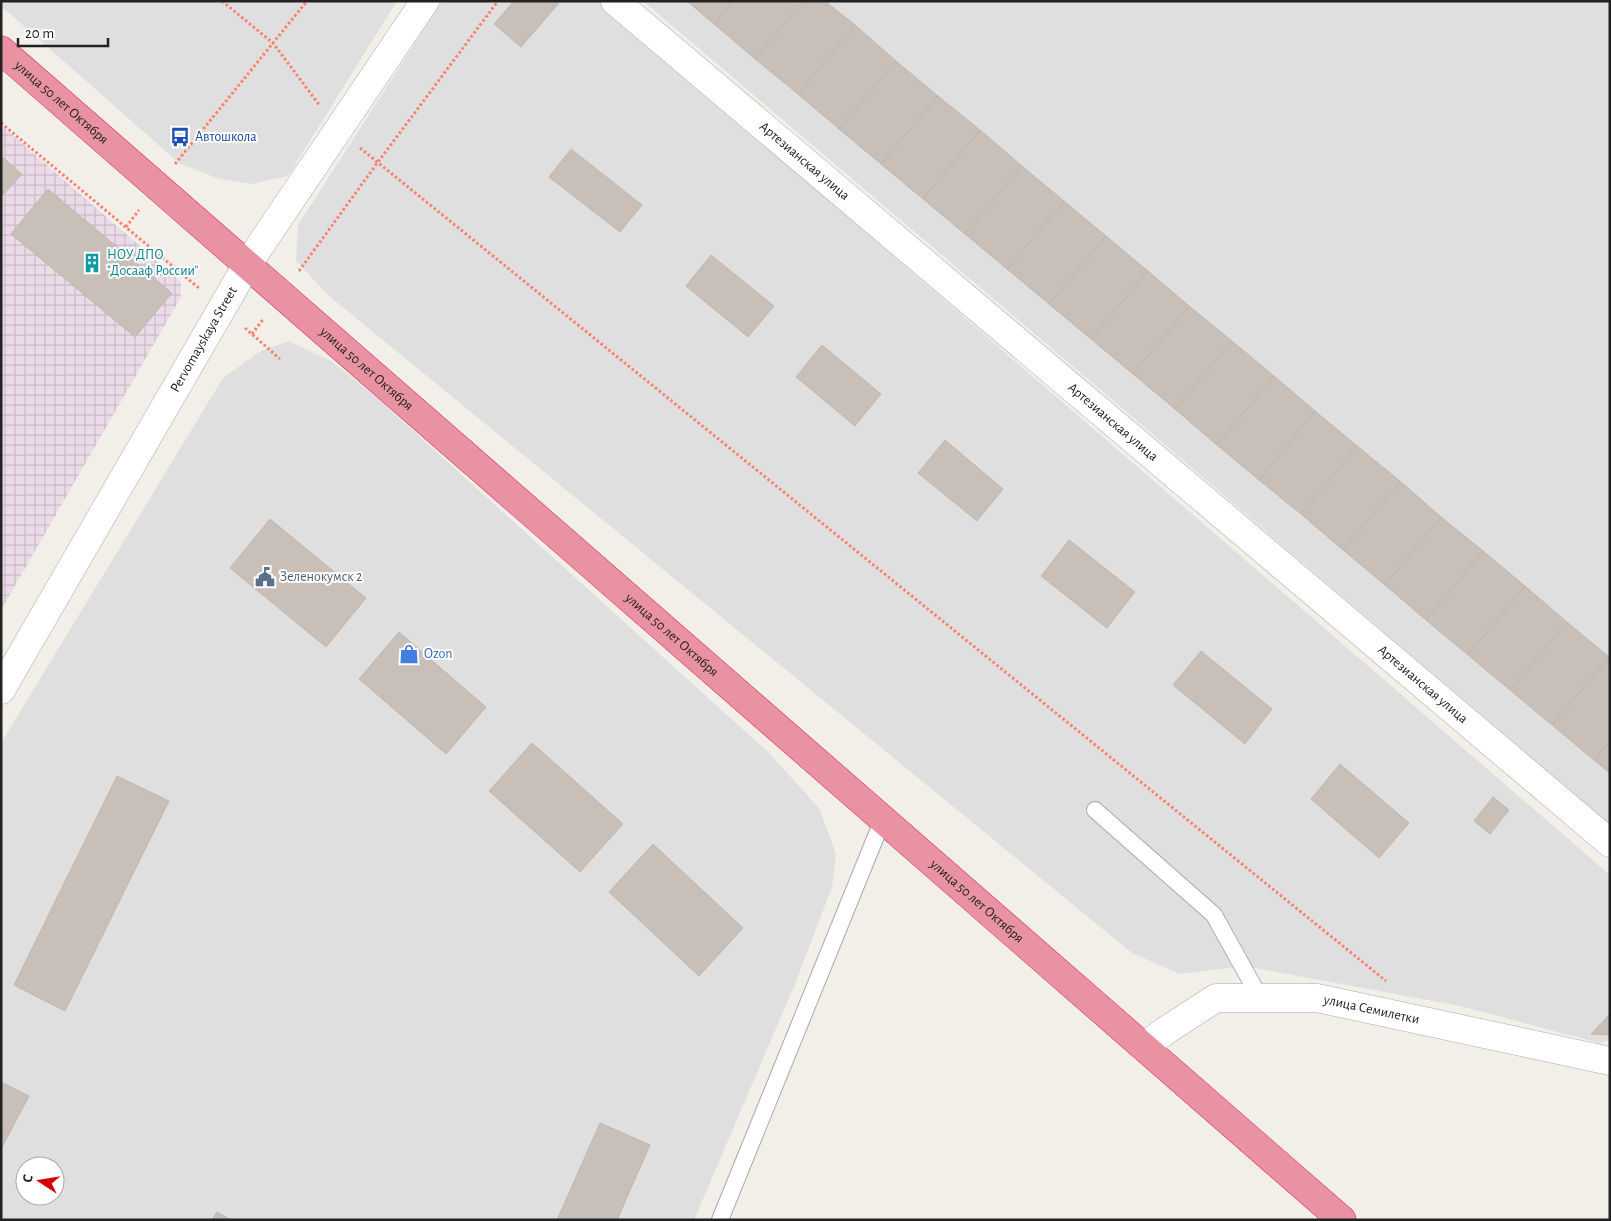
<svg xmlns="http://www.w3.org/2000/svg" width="1611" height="1221" font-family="'Alegreya Sans',sans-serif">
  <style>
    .residential { fill: #e0dfdf; fill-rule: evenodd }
    .industrial { fill: url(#industrial-grid) }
    .building { fill: #c7bfb8; stroke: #c4b6ab }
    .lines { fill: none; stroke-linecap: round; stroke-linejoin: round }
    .lane-casing { stroke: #a9a9a9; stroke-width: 18 }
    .street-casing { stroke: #a9a9a9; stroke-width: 29 }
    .highway-casing { stroke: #dc2a67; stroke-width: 29 }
    .path { stroke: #fa8072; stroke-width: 3; stroke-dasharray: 2.5 2.5; stroke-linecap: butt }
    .lane { stroke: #fff; stroke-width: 16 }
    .street { stroke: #fff; stroke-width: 28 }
    .highway { stroke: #e892a2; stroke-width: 28 }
    .labels { text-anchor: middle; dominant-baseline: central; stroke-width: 4; stroke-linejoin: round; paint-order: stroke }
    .street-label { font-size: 14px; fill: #222; stroke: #fff }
    .transit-label { font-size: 14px; fill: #164399; stroke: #fff; text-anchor: start }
    .culture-label { font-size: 14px; fill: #0d838f; stroke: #fff; text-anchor: start }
    .service-label { font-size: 14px; fill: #4e5e75; stroke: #fff; text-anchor: start }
    .shop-label { font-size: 14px; fill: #366cbe; stroke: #fff; text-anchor: start }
  </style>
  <defs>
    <pattern id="industrial-grid" width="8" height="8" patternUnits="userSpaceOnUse" patternTransform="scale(1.25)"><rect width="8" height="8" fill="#ebdbe8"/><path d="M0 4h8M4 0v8" fill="none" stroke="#c9bcc7"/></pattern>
  </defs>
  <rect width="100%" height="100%" fill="#f2efe9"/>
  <!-- residential -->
  <path class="residential" d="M1,1H397L288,176L252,184L219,179L179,163L1,6Z
    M442,1H598L1610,875V1040L1599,1043L1460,1006L1245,966L1180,974L1132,953L329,296L296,261L298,225Z
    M643,1H1610V826L1156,437Z
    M289,341L331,361L378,399L769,753L819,808L836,854L832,887L795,984L694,1220H1V743L223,378L259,352ZM25,1166H55V1196H25Z"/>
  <!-- industrial -->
  <path class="industrial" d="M1,125L181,282V297L1,610Z"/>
  <!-- building -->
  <path class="building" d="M514,1H557L559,3L521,47L494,24Z
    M687,1H732L714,24Z
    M732,1H803L755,59L714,24Z
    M803,1H825L855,25L798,94L755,59Z
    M855,25L896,61L839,129L798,94Z
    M896,61L938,96L881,164L839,129Z
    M938,96L980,130L923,199L881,164Z
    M980,130L1022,166L965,234L923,199Z
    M571,149L642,205L620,232L549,177Z
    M1,156L22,174L1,197Z
    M1022,166L1064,201L1007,269L965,234Z
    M48,189L172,293L135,337L11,234Z
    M1064,201L1106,236L1049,304L1007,269Z
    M1106,236L1148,271L1091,339L1049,304Z
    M711,255L774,306L748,337L686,286Z
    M1148,271L1189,306L1133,374L1091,339Z
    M1189,306L1232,341L1175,409L1133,374Z
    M1232,341L1274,376L1217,445L1175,409Z
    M822,345L881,394L855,426L796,377Z
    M1274,376L1315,411L1259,480L1217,445Z
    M1315,411L1357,446L1301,514L1259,480Z
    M945,440L1003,489L977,521L918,473Z
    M1357,446L1400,481L1343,550L1301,514Z
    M1400,481L1441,517L1385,585L1343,550Z
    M1441,517L1483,551L1426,620L1385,585Z
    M270,519L366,598L326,647L230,568Z
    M1069,540L1135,592L1107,628L1041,576Z
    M1483,551L1525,586L1468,655L1426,620Z
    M1525,586L1567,622L1510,690L1468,655Z
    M1567,622L1609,657L1552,725L1510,690Z
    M399,632L486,707L446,754L359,679Z
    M1201,651L1272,709L1245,744L1173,685Z
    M1609,657L1610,741L1594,760L1552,725Z
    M1610,741V773L1594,760Z
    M532,743L623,824L580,872L489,791Z
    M1340,764L1409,823L1379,858L1311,799Z
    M117,776L169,801L65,1011L14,985Z
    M1493,797L1509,810L1490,834L1474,821Z
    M653,844L743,928L699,976L609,892Z
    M1610,1014V1035L1591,1034Z
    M1,1082L29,1096L1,1149Z
    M600,1123L650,1145L617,1220H557Z
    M217,1212L231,1220H212Z"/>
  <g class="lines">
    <defs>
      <path id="lane" d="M1095,810L1214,915L1260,998
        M720,1220L883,819"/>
      <g id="street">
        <path id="s1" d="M615,1L1610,843"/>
        <path id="s2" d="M1,690L247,265L425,1"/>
        <path id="s3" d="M1144,1047L1165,1031L1216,998H1317L1610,1061"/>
      </g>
      <g id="highway">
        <path id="s4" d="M1,50L1342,1220"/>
      </g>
    </defs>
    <!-- lane casing -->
    <use href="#lane" class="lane-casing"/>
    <!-- street casing -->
    <use href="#street" class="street-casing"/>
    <!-- highway casing -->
    <use href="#highway" class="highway-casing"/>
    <!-- path -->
    <path class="path" d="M222,1L273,43L320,106
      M1,123L200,289
      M360,148L1386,981
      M175,164L307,1
      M126,227L139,210
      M299,271L378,162L498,1
      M245,328L280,359
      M252,334L264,318"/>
    <!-- lane -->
    <use href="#lane" class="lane"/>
    <!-- street -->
    <use href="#street" class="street"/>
    <!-- highway -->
    <use href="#highway" class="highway"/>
  </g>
  <!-- icons -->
  <defs>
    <symbol id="bus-bare" viewBox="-9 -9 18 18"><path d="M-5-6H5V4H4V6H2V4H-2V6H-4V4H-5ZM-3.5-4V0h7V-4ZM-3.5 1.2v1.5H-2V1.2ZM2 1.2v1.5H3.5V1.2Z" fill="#1a4fb4" stroke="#fff" stroke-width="2.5" paint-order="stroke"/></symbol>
    <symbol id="building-bare" viewBox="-9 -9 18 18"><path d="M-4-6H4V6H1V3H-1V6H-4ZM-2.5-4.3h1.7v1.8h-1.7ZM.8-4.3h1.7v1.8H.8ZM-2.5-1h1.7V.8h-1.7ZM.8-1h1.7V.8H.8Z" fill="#0f9aa8" stroke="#fff" stroke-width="2.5" paint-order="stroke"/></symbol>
    <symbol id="civic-bare" viewBox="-9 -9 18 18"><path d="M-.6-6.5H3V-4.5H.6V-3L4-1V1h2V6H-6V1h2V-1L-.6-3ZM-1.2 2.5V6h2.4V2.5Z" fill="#5c6f8a" stroke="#fff" stroke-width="2.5" paint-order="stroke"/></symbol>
    <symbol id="shop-bare" viewBox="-9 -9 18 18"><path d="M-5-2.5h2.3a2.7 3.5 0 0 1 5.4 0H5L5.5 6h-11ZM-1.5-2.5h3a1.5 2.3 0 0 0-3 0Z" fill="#3f7fe0" stroke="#fff" stroke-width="2.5" paint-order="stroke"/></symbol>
  </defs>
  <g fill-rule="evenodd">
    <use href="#bus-bare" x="166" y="123" width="28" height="28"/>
    <use href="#building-bare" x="78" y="249" width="28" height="28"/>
    <use href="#civic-bare" x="251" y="563" width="28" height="28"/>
    <use href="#shop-bare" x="395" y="640" width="28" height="28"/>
  </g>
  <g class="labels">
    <!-- street labels -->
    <g class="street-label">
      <text stroke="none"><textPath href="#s4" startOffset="80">улица 50 лет Октября</textPath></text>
      <text stroke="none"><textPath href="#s1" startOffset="248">Артезианская улица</textPath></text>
      <text stroke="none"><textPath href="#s2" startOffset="405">Pervomayskaya Street</textPath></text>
      <text stroke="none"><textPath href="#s4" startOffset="485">улица 50 лет Октября</textPath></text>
      <text stroke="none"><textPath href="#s1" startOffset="652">Артезианская улица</textPath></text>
      <text stroke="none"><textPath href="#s4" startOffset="890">улица 50 лет Октября</textPath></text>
      <text stroke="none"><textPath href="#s1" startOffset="1058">Артезианская улица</textPath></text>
      <text stroke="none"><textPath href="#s4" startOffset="1295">улица 50 лет Октября</textPath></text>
      <text stroke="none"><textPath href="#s3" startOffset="244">улица Семилетки</textPath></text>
    </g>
    <!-- transit labels -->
    <g class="transit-label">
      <text x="195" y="137">Автошкола</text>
    </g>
    <!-- culture labels -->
    <g class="culture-label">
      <text x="107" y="255">НОУ ДПО<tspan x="107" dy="16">"Досааф России"</tspan></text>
    </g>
    <!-- service labels -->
    <g class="service-label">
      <text x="280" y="577">Зеленокумск 2</text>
    </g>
    <!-- shop labels -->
    <g class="shop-label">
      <text x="424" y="654">Ozon</text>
    </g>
  </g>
  <!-- border -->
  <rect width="1611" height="1221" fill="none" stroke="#222222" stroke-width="5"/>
  <!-- north arrow -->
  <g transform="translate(40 1181) rotate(282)"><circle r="24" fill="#ffffff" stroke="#a7a7a7"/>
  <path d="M0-4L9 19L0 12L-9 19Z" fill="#d40000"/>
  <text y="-8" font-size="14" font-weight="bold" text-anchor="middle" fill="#222222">С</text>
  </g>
  <!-- scale -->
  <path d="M18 38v8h90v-8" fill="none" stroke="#222222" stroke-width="2.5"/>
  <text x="25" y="38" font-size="15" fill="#222222" stroke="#ffffff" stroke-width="4" paint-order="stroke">20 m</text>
</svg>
